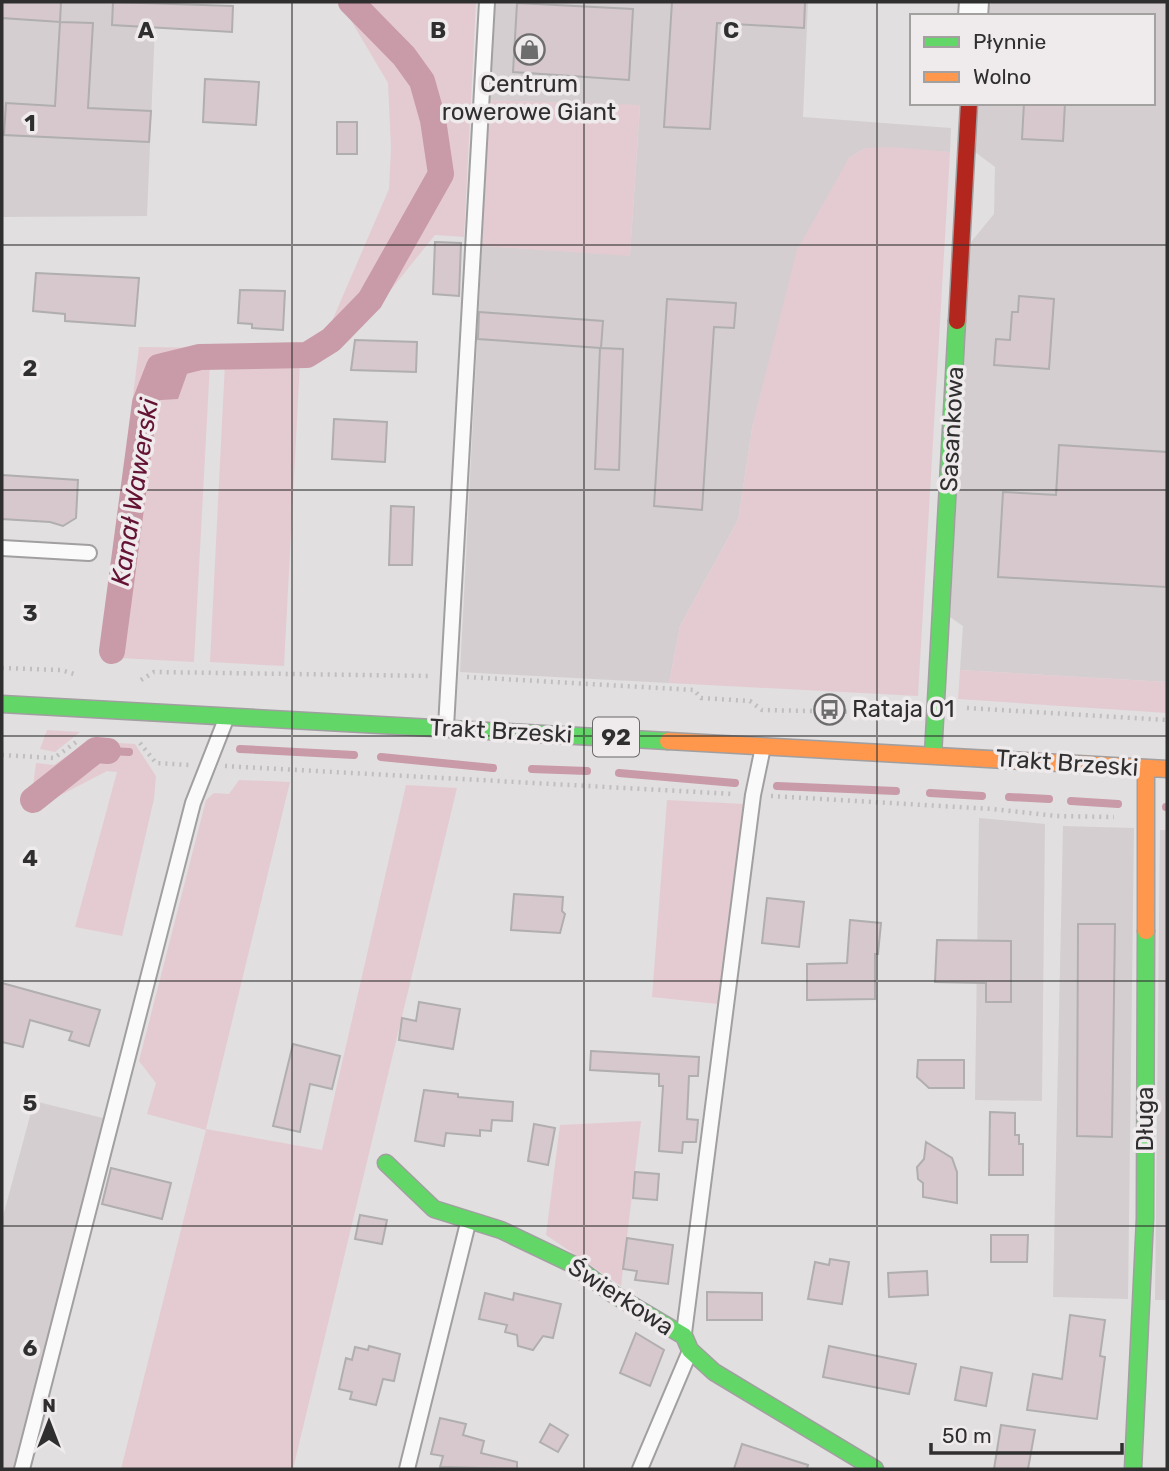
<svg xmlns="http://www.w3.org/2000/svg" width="1169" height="1471" font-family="Rubik,sans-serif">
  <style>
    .built { fill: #d4ced0 }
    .green { fill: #e4cbd1 }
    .water { fill: #c99aa7 }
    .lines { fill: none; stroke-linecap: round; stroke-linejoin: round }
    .stream { stroke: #c99aa7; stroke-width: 8 }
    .canal { stroke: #c99aa7; stroke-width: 26 }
    .building { fill: #d7c8cd; stroke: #b0aeae; stroke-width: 2 }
    .lane-casing { stroke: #a19fa0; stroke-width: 18 }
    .street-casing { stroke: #a19fa0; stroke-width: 32 }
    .fast-casing { stroke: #a19fa0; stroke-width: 19 }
    .slow-casing { stroke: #a19fa0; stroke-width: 19 }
    .jam-casing { stroke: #a19fa0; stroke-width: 19 }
    .path { stroke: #c0bfbf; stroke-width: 4.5; stroke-dasharray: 2 5; stroke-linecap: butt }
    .lane { stroke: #fafafa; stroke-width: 14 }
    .street { stroke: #fafafa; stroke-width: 28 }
    .fast { stroke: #63d668; stroke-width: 16 }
    .slow { stroke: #ff974d; stroke-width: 16 }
    .jam { stroke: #b3261e; stroke-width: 16 }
    .grid { fill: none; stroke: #302f2f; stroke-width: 2; stroke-opacity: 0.55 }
    .labels { text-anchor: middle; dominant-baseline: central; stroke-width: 7; stroke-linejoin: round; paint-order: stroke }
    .shield { fill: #efebec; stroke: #696768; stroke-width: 2 }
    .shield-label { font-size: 23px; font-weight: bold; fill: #302f2f }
    .poi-label { font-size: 24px; fill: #302f2f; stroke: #efebec }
    .street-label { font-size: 24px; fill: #302f2f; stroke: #efebec }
    .water-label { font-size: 26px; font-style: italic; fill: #641334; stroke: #efebec }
    .grid-label { font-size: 23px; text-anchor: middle; font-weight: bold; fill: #302f2f; stroke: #efebec; stroke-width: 7; stroke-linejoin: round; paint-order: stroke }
  </style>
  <rect width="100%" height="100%" fill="#e1dfe0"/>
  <!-- built -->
  <path class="built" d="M2,2H156L147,216L2,217Z
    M495,2H808L803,117L951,128L950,152L865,148L849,158L753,423L738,520L680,626L669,683L460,672L482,246L630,255L640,106L488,100Z
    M993,2H1167V682L960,670L963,626L950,617L971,242L994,214L995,167L975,152L978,103H1153V16H984V10Z
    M979,818L1045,824L1042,1101L975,1100Z
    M1063,826L1134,828L1128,1299L1053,1297Z
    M1160,830H1167V1300H1155Z
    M34,1101L103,1118L17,1469H2V1220Z"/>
  <!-- green -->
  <path class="green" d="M340,2H476L464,237L435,235L381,302L313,363H300L284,666L210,662L225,363H210L194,662L101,657L139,347L302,349L326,335L389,189L391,148L388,83Z
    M488,100L640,105L630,256L482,246Z
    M893,147L950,152L918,696L669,683L680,626L738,520L753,423L797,250L849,158L865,148Z
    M960,670L1167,682V713L958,699Z
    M47,730L80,732L55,752L40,749Z
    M88,741L135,744L156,776L154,799L122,936L75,927L117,772L107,771L30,811L36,763L54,765Z
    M239,780L290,782L206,1129L322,1150L406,785L457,788L293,1469H121L206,1130L147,1114L156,1083L139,1061L206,800L214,793L229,794Z
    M667,800L744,804L718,1004L652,997Z
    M641,1121L621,1286L546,1235L560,1125Z"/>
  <!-- water -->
  <path class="water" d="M170,363L188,371L178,399L144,401L142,377Z"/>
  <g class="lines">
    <!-- stream -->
    <path class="stream" d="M240,749L354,755
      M108,751L129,752
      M381,757L493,768
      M532,769L587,771
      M619,773L735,783
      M777,786L896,791
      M930,793L982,796
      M1009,797L1049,799
      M1071,801L1118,804
      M1166,807H1167"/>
    <!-- canal -->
    <path class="canal" d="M112,651L145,403L159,367L200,357L307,355L331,340L370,300L441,174L433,120L422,81L404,56L351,2
      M33,800L96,750L108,751"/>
  </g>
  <!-- building -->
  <path class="building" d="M2,2H61L60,22L2,18Z
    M113,2L233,6L232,32L112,25Z
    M672,2H805L804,28L717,23L710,129L664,127Z
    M517,3L633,9L629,80L513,72Z
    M60,22L93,23L88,108L151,111L149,142L4,135L6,103L55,106Z
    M205,79L259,82L256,125L203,122Z
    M1024,103H1065L1063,141L1022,139Z
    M337,122H357V154H337Z
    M435,242L461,243L459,296L433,294Z
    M36,273L139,278L135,326L65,321V314L33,311Z
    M240,290L285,291L283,330L252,328V324L238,323Z
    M1019,296L1054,299L1049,369L994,365L996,339L1010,340L1012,312H1018Z
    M667,299L736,303L734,328L714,327L702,510L654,506Z
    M479,312L603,321L601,348L623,349L619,470L595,469L600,348L478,339Z
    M355,340L417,342L416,372L351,370Z
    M334,419L387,422L385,462L332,459Z
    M1059,445L1167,452L1166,587L998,577L1003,492L1056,495Z
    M2,475L78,480L76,518L63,526L50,522L2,519Z
    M391,506L414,507L412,565H389Z
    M514,894L563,897L562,911L565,914L560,933L511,930Z
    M767,898L804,902L799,947L762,943Z
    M850,920L881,923L878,954H875V999L807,1000V964L847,963Z
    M1078,924H1115L1112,1137L1077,1136Z
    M937,940L1011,941V1002H986V983L935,982Z
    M2,983L100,1010L89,1046L69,1040L72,1032L30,1020L23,1047L2,1042Z
    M419,1002L460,1009L453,1049L399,1040L402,1018L416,1021Z
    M293,1044L340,1056L332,1089L310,1084L300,1132L273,1126Z
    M591,1051L699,1057L698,1076H689L687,1119L698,1120L696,1142H683L682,1153L659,1151L663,1086H659V1074L590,1070Z
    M918,1060H964V1088H929L917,1077Z
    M424,1090L458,1094V1097L513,1102L512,1121L492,1120L491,1131L480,1130V1136L446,1133L444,1146L415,1141Z
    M990,1112L1015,1113V1135H1019V1144H1023V1175H989Z
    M534,1124L555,1128L548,1165L528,1161Z
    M926,1142L952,1158L957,1172V1203L923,1197V1183L918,1179L917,1167L924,1159Z
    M111,1168L171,1183L162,1219L102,1204Z
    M635,1172L659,1174L657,1200L633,1198Z
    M360,1215L387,1220L382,1244L355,1239Z
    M991,1235H1028L1027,1262H991Z
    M627,1238L673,1245L668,1284L635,1280L637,1271L623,1269Z
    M830,1259L849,1262L842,1304L808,1299L815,1262L829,1265Z
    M927,1271L928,1295L889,1297L888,1273Z
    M707,1292L762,1293V1320H707Z
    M485,1293L513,1300L514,1293L561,1304L553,1338L543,1336L533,1350L518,1346L517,1335L505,1332L507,1325L479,1319Z
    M1070,1315L1105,1320L1100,1356L1105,1357L1097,1419L1027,1410L1033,1374L1062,1379Z
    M636,1333L664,1350L650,1386L620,1373Z
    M369,1346L400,1354L394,1381L383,1379L376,1405L350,1399L352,1392L339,1389L346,1358L352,1360L355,1347L368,1350Z
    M829,1346L916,1364L909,1394L823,1377Z
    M961,1367L992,1373L986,1406L955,1400Z
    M440,1418L466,1424L463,1435L484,1441L481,1453L517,1462V1469L440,1467L443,1456L431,1454Z
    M550,1424L568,1435L558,1452L540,1442Z
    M1001,1425L1035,1430L1028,1469H994Z
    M742,1444L808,1465L807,1469H734Z"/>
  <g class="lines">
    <defs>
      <path id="lane" d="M2,548L89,553
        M446,727L487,2
        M684,1333L753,795L763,747
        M22,1469L193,803L226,719
        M407,1469L468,1223
        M640,1469L690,1351"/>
      <path id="street" d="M973,16L974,2"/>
      <path id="fast" d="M2,704L668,741
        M933,755L957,321
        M386,1163L434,1209L501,1230L572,1264L613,1294L684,1336L690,1350L714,1372L875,1469
        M1133,1469L1145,1219L1146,931"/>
      <path id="slow" d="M668,741L1167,769
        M1146,931V768"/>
      <path id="jam" d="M957,321L969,103"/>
    </defs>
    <!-- lane casing -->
    <use href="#lane" class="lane-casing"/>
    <!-- street casing -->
    <use href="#street" class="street-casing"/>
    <!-- fast casing -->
    <use href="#fast" class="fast-casing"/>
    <!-- slow casing -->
    <use href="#slow" class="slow-casing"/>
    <!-- jam casing -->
    <use href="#jam" class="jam-casing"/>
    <!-- path -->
    <path class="path" d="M2,668L61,670L74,674
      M467,677L694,690L701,698L750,701L762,710L906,713
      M141,680L154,672L431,676
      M967,708L1167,720
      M140,743L156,763L189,765
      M2,755L54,758L79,740
      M225,766L734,794
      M771,796L992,809L1056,816L1114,817"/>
    <!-- lane -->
    <use href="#lane" class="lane"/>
    <!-- street -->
    <use href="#street" class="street"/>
    <!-- fast -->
    <use href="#fast" class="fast"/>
    <!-- slow -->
    <use href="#slow" class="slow"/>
    <!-- jam -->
    <use href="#jam" class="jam"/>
  </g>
  <!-- grid -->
  <path class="grid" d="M292,2V1469M584,2V1469M877,2V1469M2,245H1167M2,490H1167M2,736H1167M2,981H1167M2,1226H1167"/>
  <!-- icons -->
  <defs>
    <symbol id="shop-ring" viewBox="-11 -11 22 22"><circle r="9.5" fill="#efebec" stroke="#6e6d6d" stroke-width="1.5"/><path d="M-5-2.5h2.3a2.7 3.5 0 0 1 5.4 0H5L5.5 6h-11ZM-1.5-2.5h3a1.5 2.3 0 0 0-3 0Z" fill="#6e6d6d"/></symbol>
    <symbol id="bus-ring" viewBox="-11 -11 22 22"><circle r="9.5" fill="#efebec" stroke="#6e6d6d" stroke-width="1.5"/><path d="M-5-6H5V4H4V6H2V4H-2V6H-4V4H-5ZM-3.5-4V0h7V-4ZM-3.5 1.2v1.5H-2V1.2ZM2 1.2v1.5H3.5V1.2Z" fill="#6e6d6d"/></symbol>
  </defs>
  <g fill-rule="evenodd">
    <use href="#shop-ring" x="512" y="32" width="35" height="35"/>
    <use href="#bus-ring" x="812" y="692" width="35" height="35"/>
  </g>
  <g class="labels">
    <!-- shield labels -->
    <rect class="shield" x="593" y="717.5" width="46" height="39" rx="5"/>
    <g class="shield-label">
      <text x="616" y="737">92</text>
    </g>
    <!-- poi labels -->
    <g class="poi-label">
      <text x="529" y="84">Centrum<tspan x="529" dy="28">rowerowe Giant</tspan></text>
      <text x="852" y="709" text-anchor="start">Rataja 01</text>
    </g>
    <!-- street labels -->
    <g class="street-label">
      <text transform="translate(952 429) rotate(-87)">Sasankowa</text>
      <text transform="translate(501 731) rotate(3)">Trakt Brzeski</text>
      <text transform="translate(1067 763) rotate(4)">Trakt Brzeski</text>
      <text transform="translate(1145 1119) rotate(-90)">Długa</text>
      <text transform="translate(621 1297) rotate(33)">Świerkowa</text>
    </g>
    <!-- water labels -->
    <g class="water-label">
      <text transform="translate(135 492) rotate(-81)">Kanał Wawerski</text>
    </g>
  </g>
  <g class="grid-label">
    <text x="146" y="38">A</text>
    <text x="438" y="38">B</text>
    <text x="731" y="38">C</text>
    <text x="30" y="131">1</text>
    <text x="30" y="376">2</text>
    <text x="30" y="621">3</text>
    <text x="30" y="866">4</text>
    <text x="30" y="1111">5</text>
    <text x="30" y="1356">6</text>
  </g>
  <!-- border -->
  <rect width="1169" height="1471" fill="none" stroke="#302f2f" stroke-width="7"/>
  <!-- legend -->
  <rect x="910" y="14" width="245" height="91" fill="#efebec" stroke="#a3a0a0" stroke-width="2"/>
  <rect x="924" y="37" width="35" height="10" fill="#63d668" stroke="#a3a0a0" stroke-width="2"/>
  <text x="973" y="49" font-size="21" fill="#302f2f">Płynnie</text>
  <rect x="924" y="72" width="35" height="10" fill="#ff974d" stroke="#a3a0a0" stroke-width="2"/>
  <text x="973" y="84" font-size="21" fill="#302f2f">Wolno</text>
  <!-- north arrow -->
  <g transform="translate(49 1422)" stroke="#efebec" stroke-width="5" paint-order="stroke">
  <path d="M0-5L12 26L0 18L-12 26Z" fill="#302f2f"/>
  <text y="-10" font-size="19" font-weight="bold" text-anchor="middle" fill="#302f2f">N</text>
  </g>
  <!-- scale -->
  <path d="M931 1443v10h191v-10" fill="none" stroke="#302f2f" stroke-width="3.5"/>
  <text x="942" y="1443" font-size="21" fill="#302f2f" stroke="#efebec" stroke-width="5" paint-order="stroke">50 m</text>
</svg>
